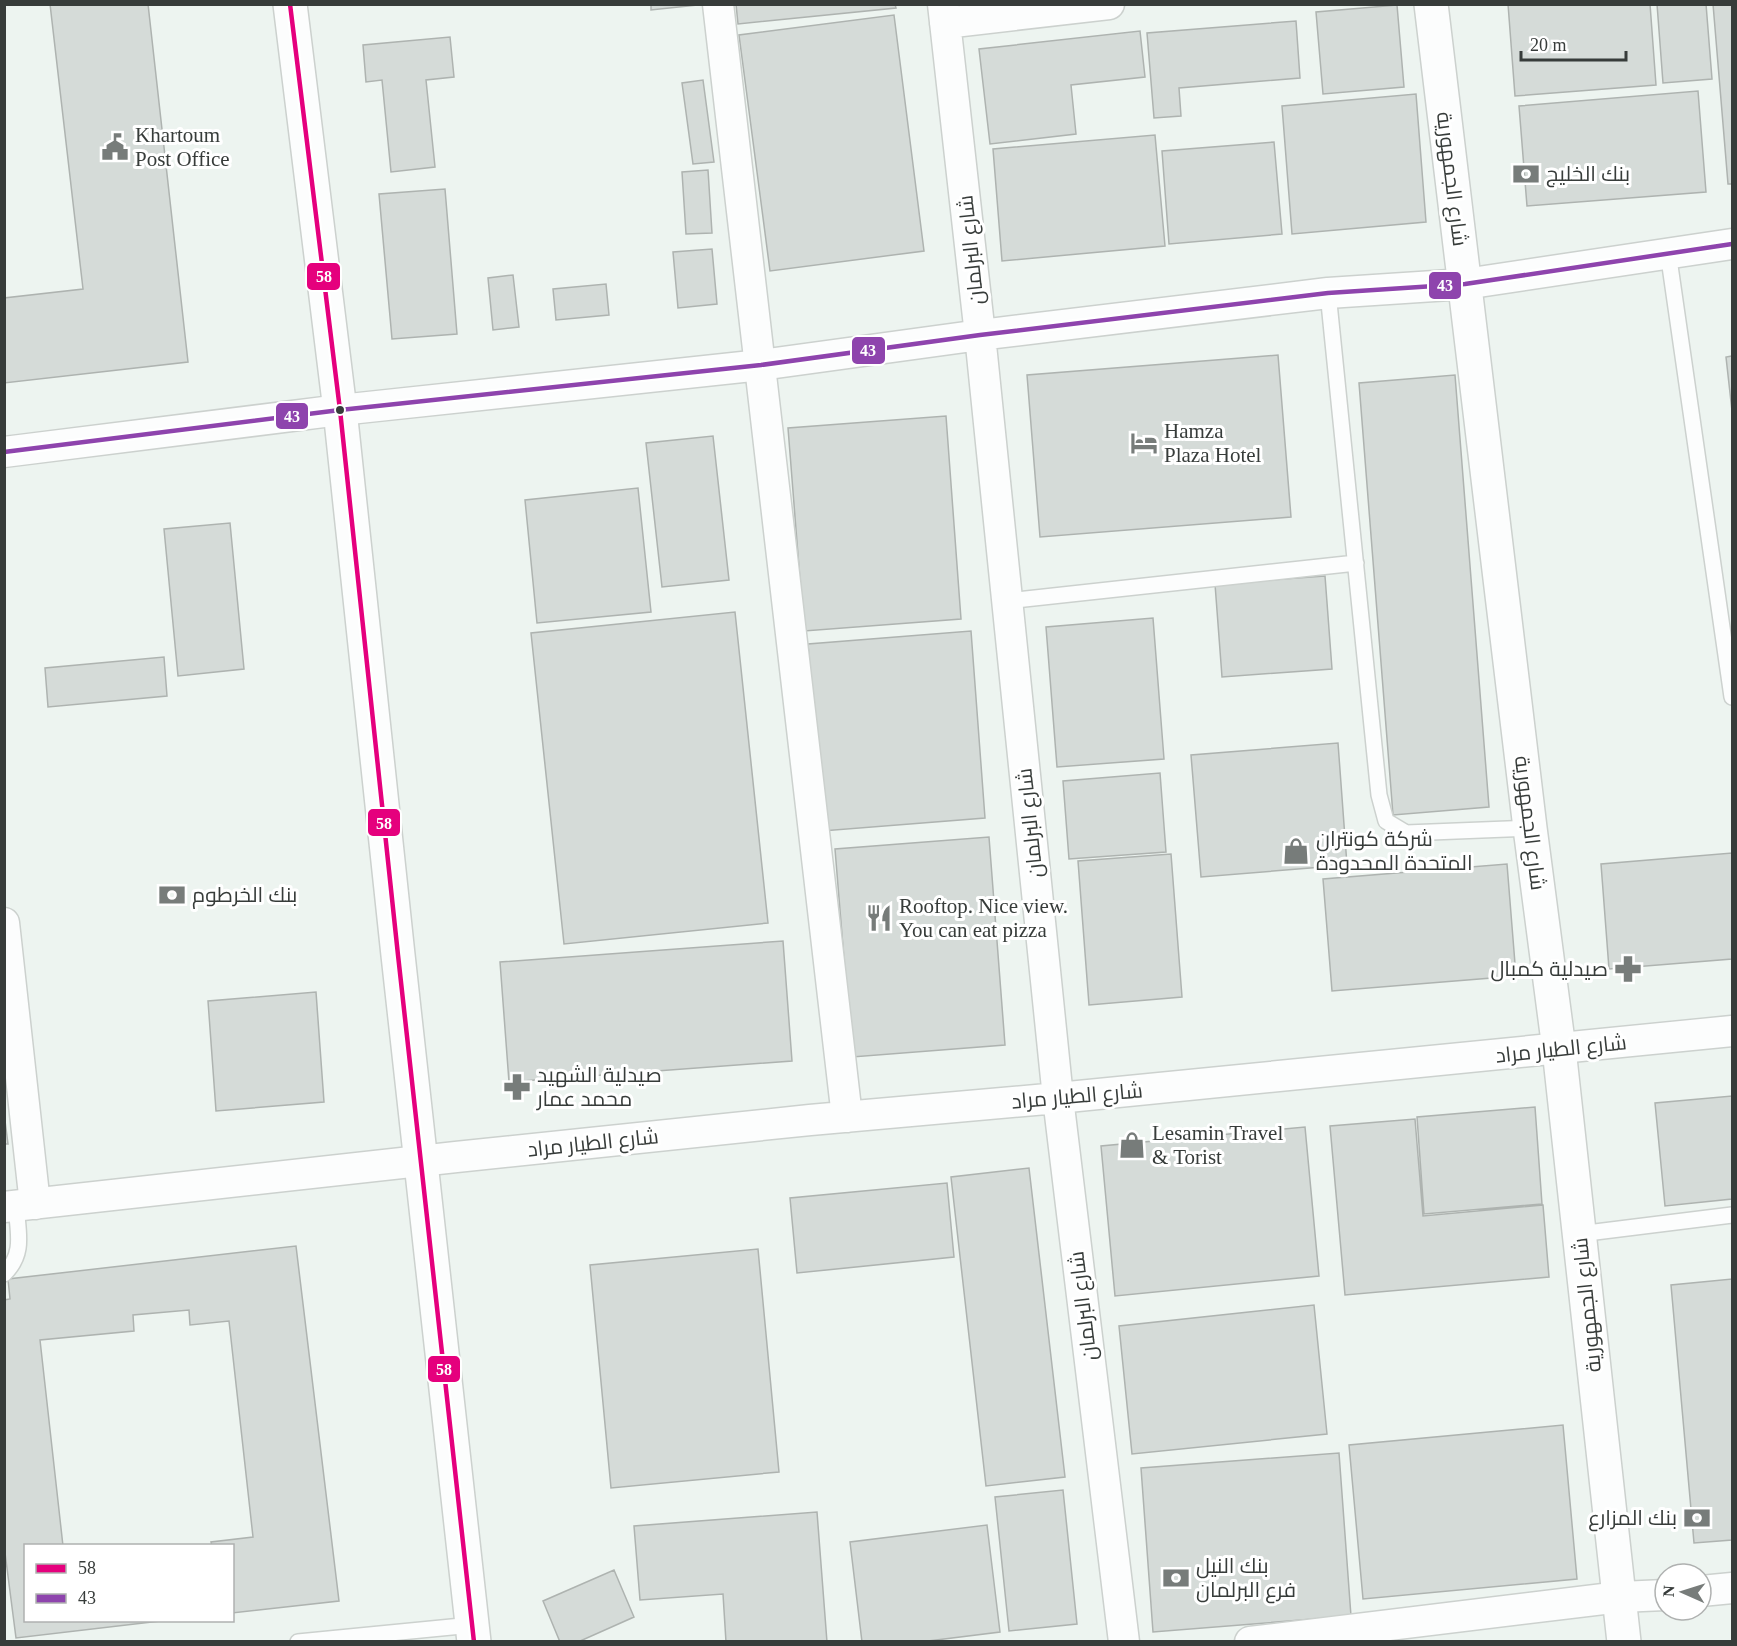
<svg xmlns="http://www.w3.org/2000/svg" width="1737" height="1646" font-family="'Times New Roman',Cairo,serif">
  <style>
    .building { fill: #d5dbd8; stroke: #aeb3b0; stroke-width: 1.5 }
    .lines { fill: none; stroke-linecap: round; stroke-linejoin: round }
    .service-casing { stroke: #ccd1ce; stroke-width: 18 }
    .minor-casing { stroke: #ccd1ce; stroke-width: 33 }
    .secondary-casing { stroke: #ccd1ce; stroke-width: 36 }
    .service { stroke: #fcfdfd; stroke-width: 15 }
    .minor { stroke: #fcfdfd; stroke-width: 30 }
    .secondary { stroke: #fcfdfd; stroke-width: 33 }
    .bus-1-casing { stroke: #fff; stroke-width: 9 }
    .bus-2-casing { stroke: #fff; stroke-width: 9 }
    .bus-1 { stroke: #e5007d; stroke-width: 4.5 }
    .bus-2 { stroke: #8e44ad; stroke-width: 4.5 }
    .bus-dot { fill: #373c3a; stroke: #fff; stroke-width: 2 }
    .labels { text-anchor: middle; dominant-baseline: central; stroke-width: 6; stroke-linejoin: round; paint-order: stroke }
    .poi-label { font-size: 21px; fill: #373c3a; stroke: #fff; text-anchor: start }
    .street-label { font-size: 21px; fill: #373c3a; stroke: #fff }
    .line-badge { stroke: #fff; stroke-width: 2 }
    .badge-label { font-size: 16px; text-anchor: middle; font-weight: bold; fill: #fff }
  </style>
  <rect width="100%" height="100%" fill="#edf4f0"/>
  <!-- building -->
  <path class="building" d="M50,4H148L188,362L4,383V298L83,289Z
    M651,4H697V5L651,10Z
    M736,4H895L896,8L738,24Z
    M1508,4H1650L1656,85L1515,96Z
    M1657,4H1706L1712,79L1663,83Z
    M1713,4H1732V184H1728Z
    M1397,5L1404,87L1323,94L1316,12Z
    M894,15L924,251L770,271L739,35Z
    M1296,21L1300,78L1179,88L1181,116L1154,118L1147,33Z
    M1140,31L1145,77L1071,85L1076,134L990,144L979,49Z
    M450,37L454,77L426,80L435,167L391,172L382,80L366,82L363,45Z
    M703,80L714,162L693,164L682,83Z
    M1698,91L1706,192L1527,206L1519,106Z
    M1416,94L1426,222L1292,234L1282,106Z
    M1155,135L1165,246L1002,261L993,149Z
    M1274,142L1282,234L1169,244L1162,151Z
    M708,170L712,233L686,234L682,172Z
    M445,189L457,334L392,339L379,194Z
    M712,249L717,304L678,308L673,252Z
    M513,275L519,327L493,330L488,278Z
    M606,284L609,315L556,320L553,289Z
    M1278,355L1291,517L1040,537L1027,375Z
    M1732,356V411L1726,357Z
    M1455,375L1489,807L1393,815L1359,383Z
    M946,416L961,619L804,631L788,428Z
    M713,436L729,580L662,587L646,443Z
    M638,488L651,612L537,623L525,500Z
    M230,523L244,669L178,676L164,529Z
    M1325,576L1332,669L1222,677L1215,584Z
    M735,612L768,923L564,944L531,633Z
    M1153,618L1164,759L1057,767L1046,627Z
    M971,631L985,818L822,831L808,644Z
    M164,657L167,696L48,707L45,668Z
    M1338,743L1347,865L1201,877L1191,755Z
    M1160,773L1166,852L1069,859L1063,781Z
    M989,837L1005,1045L852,1057L835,849Z
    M1732,853V959L1609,969L1601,864Z
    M1171,854L1182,997L1089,1005L1078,861Z
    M1507,864L1516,976L1332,991L1323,879Z
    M783,941L792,1061L509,1082L500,962Z
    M316,992L324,1102L216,1111L208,1001Z
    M1732,1096V1199L1665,1206L1655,1103Z
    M1535,1107L1542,1204L1424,1214L1417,1117Z
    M4,1113L8,1144H4Z
    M1415,1119L1423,1216L1543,1205L1549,1277L1345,1295L1330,1126Z
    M1305,1127L1319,1276L1115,1296L1101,1146Z
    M1029,1168L1065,1477L986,1486L951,1177Z
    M947,1183L954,1257L797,1273L790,1198Z
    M296,1246L339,1601L232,1613V1546H212L211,1542L253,1537L229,1321L190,1325L189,1310L133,1315L134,1331L40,1340L63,1546H26V1620H169L16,1638L4,1545V1300L10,1299L8,1279Z
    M758,1249L779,1472L611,1488L590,1265Z
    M1732,1279V1540L1694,1543L1671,1285Z
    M1314,1305L1327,1434L1132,1454L1119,1326Z
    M1563,1425L1577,1579L1363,1599L1349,1445Z
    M1339,1453L1351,1616L1153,1632L1141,1468Z
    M1063,1490L1077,1624L1009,1631L995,1497Z
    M817,1512L827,1642H726L723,1594L640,1600L634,1526Z
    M987,1525L1000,1632L920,1642H862L850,1542Z
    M614,1570L634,1617L578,1642H560L543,1601Z"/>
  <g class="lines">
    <defs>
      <path id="service" d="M1668,252L1732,697
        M1328,293L1379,795L1386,821L1406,833L1530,828
        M1007,601L1356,563
        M1579,1234L1732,1215
        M4,1274C25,1254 18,1233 16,1206
        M298,1642L472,1625"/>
      <path id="minor" d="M718,4L847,1117
        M943,4L980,335L1058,1098L1124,1642
        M945,23L1109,4
        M4,452L340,410L761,365L980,335L1328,293L1465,284L1732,244
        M4,923L35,1204
        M4,1207L456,1157L810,1120L1058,1098L1732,1031
        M1701,1591L1732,1588
        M1250,1642L1620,1597L1665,1595"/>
      <path id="secondary" d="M290,4L340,410L398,955L474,1642
        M1431,4L1530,828L1559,1049L1624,1642"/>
    </defs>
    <!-- service casing -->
    <use href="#service" class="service-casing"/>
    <!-- minor casing -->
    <use href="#minor" class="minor-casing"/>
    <!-- secondary casing -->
    <use href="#secondary" class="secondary-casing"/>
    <!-- service -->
    <use href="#service" class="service"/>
    <!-- minor -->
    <use href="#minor" class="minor"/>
    <!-- secondary -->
    <use href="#secondary" class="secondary"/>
    <defs>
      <path id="bus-1" d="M290,4L340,410L398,955L474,1642"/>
      <path id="bus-2" d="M4,452L340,410L761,365L980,335L1328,293L1465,284L1732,244"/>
    </defs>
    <!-- bus-1 casing -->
    <use href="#bus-1" class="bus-1-casing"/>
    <!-- bus-2 casing -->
    <use href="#bus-2" class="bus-2-casing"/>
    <!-- bus-1 -->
    <use href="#bus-1" class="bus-1"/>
    <!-- bus-2 -->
    <use href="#bus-2" class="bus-2"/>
  </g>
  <!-- icons -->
  <defs>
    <symbol id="civic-bare" viewBox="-9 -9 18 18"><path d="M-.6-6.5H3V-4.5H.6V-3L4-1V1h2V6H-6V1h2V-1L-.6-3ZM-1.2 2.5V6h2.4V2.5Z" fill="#777c7a" stroke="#fff" stroke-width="2.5" paint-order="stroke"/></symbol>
    <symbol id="bank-bare" viewBox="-9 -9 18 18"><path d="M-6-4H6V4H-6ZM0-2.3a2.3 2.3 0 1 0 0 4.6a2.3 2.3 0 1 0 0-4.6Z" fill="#777c7a" stroke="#fff" stroke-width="2.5" paint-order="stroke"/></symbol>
    <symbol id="hotel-bare" viewBox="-9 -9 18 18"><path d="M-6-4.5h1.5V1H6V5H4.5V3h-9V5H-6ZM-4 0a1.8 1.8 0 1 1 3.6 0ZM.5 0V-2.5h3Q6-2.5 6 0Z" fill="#777c7a" stroke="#fff" stroke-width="2.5" paint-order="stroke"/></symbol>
    <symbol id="shop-bare" viewBox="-9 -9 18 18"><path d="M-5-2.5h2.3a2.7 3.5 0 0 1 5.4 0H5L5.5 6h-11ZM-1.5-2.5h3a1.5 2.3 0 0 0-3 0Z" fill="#777c7a" stroke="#fff" stroke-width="2.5" paint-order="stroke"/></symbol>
    <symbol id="restaurant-bare" viewBox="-9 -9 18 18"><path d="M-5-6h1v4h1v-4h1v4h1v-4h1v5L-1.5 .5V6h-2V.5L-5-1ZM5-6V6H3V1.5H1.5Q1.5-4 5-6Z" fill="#777c7a" stroke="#fff" stroke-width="2.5" paint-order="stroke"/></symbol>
    <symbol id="pharmacy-bare" viewBox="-9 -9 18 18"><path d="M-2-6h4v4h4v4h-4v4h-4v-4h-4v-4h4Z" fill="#777c7a" stroke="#fff" stroke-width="2.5" paint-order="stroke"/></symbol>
  </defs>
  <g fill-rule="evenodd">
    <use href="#civic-bare" x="96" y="128" width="38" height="38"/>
    <use href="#bank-bare" x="1507" y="155" width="38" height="38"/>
    <use href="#hotel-bare" x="1125" y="424" width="38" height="38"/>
    <use href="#shop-bare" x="1277" y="832" width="38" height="38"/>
    <use href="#bank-bare" x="153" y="876" width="38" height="38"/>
    <use href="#restaurant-bare" x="860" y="899" width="38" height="38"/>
    <use href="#pharmacy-bare" x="1609" y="950" width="38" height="38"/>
    <use href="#pharmacy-bare" x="498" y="1068" width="38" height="38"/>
    <use href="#shop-bare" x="1113" y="1126" width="38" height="38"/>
    <use href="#bank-bare" x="1678" y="1499" width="38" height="38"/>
    <use href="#bank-bare" x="1157" y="1559" width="38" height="38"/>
  </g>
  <!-- markers -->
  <circle class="bus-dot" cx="340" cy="410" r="5"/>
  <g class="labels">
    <!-- poi labels -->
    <g class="poi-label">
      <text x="135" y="135">Khartoum<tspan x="135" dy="24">Post Office</tspan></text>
      <text x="1546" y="174">بنك الخليج</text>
      <text x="1164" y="431">Hamza<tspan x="1164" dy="24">Plaza Hotel</tspan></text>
      <text x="1316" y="839">شركة كونتران<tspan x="1316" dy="24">المتحدة المحدودة</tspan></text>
      <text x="192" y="895">بنك الخرطوم</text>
      <text x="899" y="906">Rooftop. Nice view.<tspan x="899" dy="24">You can eat pizza</tspan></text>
      <text x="1608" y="969" text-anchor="end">صيدلية كمبال</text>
      <text x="537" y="1075">صيدلية الشهيد<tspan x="537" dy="24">محمد عمار</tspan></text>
      <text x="1152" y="1133">Lesamin Travel<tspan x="1152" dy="24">&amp; Torist</tspan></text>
      <text x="1677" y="1518" text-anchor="end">بنك المزارع</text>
      <text x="1196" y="1566">بنك النيل<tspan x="1196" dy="24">فرع البرلمان</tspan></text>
    </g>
    <!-- street labels -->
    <g class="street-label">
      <text transform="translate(1452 179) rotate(83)">شارع الجمهورية</text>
      <text transform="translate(971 250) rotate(-96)">شارع البرلمان</text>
      <text transform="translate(1030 823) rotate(-96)">شارع البرلمان</text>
      <text transform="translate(1530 823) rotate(83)">شارع الجمهورية</text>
      <text transform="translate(1561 1049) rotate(-6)">شارع الطيار مراد</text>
      <text transform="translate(1077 1096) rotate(-5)">شارع الطيار مراد</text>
      <text transform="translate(593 1143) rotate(-6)">شارع الطيار مراد</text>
      <text transform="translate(1587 1305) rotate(-96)">شارع الجمهورية</text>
      <text transform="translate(1083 1306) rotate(-97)">شارع البرلمان</text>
    </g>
  </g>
  <g class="line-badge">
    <rect x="306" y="262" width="35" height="29" rx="6" fill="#e5007d"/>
    <rect x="1428" y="271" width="34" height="29" rx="6" fill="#8e44ad"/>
    <rect x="851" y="336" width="35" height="29" rx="6" fill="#8e44ad"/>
    <rect x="275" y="402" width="34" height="28" rx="6" fill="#8e44ad"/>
    <rect x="367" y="808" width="34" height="29" rx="6" fill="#e5007d"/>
    <rect x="427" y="1355" width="34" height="28" rx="6" fill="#e5007d"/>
  </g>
  <g class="badge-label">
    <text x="324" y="282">58</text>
    <text x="1445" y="291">43</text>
    <text x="868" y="356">43</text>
    <text x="292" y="422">43</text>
    <text x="384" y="829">58</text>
    <text x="444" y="1375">58</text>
  </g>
  <!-- border -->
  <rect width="1737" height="1646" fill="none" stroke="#373c3a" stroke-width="12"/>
  <!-- legend -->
  <rect x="24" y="1544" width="210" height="78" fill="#ffffff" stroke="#afb1b0" stroke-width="1.5"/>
  <rect x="36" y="1564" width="30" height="9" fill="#e5007d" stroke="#afb1b0" stroke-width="1.5"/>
  <text x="78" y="1574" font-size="18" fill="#373c3a">58</text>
  <rect x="36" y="1594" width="30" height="9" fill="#8e44ad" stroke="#afb1b0" stroke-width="1.5"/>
  <text x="78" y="1604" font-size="18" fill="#373c3a">43</text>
  <!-- north arrow -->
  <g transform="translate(1683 1592) rotate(273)"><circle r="28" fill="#ffffff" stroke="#afb1b0" stroke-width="1.5"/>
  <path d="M0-4.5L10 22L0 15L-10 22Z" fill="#777c7a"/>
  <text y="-9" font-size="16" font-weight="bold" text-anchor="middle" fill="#373c3a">N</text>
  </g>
  <!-- scale -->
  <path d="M1521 51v9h105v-9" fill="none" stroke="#373c3a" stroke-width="3"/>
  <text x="1530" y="51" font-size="18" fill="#373c3a" stroke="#ffffff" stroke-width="4.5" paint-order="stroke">20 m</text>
</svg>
